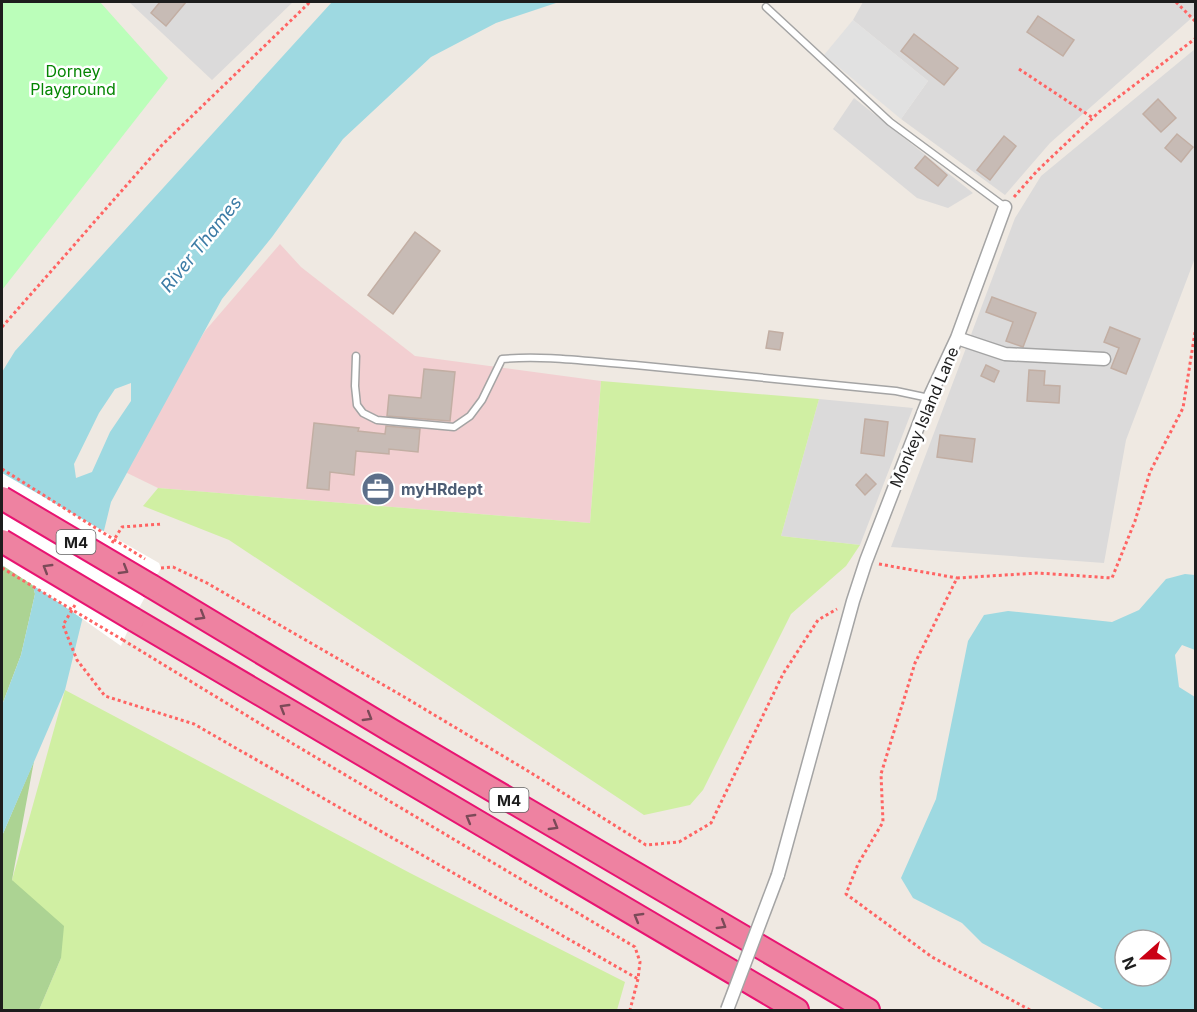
<svg xmlns="http://www.w3.org/2000/svg" width="1197" height="1012" font-family="Inter,sans-serif">
  <style>
    .residential { fill: #dbdada }
    .commercial { fill: #f2cfd1 }
    .grass { fill: #d0efa3 }
    .forest { fill: #acd393 }
    .park { fill: #bbfeba }
    .parking { fill: #e1e1e1 }
    .water { fill: #9ed9e1; fill-rule: evenodd }
    .pier { fill: #fff }
    .building { fill: #c7bbb5; stroke: #c2aea3; stroke-width: 1.5 }
    .lines { fill: none; stroke-linecap: round; stroke-linejoin: round }
    .lane-casing { stroke: #a4a4a4; stroke-width: 9 }
    .street-casing { stroke: #a4a4a4; stroke-width: 15 }
    .highway-casing { stroke: #e81472; stroke-width: 26 }
    .path { stroke: #ff6463; stroke-width: 3; stroke-dasharray: 3 3; stroke-linecap: butt }
    .lane { stroke: #fff; stroke-width: 6 }
    .street { stroke: #fff; stroke-width: 12 }
    .highway { stroke: #ee82a1; stroke-width: 22 }
    .street-bridge-casing { stroke: #a4a4a4; stroke-width: 15; stroke-linecap: butt }
    .highway-bridge-casing { stroke: #e81472; stroke-width: 26; stroke-linecap: butt }
    .path-bridge { stroke: #ff6463; stroke-width: 3; stroke-dasharray: 3 3; stroke-linecap: butt }
    .street-bridge { stroke: #fff; stroke-width: 12 }
    .highway-bridge { stroke: #ee82a1; stroke-width: 22 }
    .oneway { stroke: #7b4a58 }
    .labels { text-anchor: middle; dominant-baseline: central; stroke-width: 5; stroke-linejoin: round; paint-order: stroke }
    .shield { fill: #fff; stroke: #616161; stroke-width: 1.5 }
    .shield-label { font-size: 15px; font-weight: bold; fill: #1d1d1d }
    .park-label { font-size: 16px; fill: #048502; stroke: #fff }
    .street-label { font-size: 16px; fill: #1d1d1d; stroke: #fff }
    .service-label { font-size: 16px; font-weight: bold; fill: #4e5e75; stroke: #fff; text-anchor: start }
    .water-label { font-size: 18px; font-style: italic; fill: #3c7ba5; stroke: #fff }
  </style>
  <rect width="100%" height="100%" fill="#efe9e2"/>
  <!-- residential -->
  <path class="residential" d="M129,2H293L212,80Z
    M863,2H1195V15L1050,143L1005,195L901,119L928,81L853,20Z
    M1195,49V258L1126,440L1104,563L891,547L1015,218L1041,176Z
    M854,98L973,193L948,208L917,198L833,129Z
    M819,399L913,408L860,545L781,536Z"/>
  <!-- commercial -->
  <path class="commercial" d="M280,244L301,267L415,356L601,381L590,523L158,488L121,470L205,331Z"/>
  <!-- grass -->
  <path class="grass" d="M601,381L819,399L781,536L860,545L846,566L791,614L703,790L690,805L644,815L229,540L143,506L158,488L590,523Z
    M65,690L410,873L625,982L617,1010H39L61,958L12,880Z"/>
  <!-- forest -->
  <path class="forest" d="M5,564L28,567L35,594L21,655L2,705V569Z
    M34,761L12,880L64,926L61,958L39,1010H2V836Z"/>
  <!-- park -->
  <path class="park" d="M2,2H100L168,78L2,290Z"/>
  <!-- parking -->
  <path class="parking" d="M853,20L928,81L901,119L824,55Z"/>
  <!-- water -->
  <path class="water" d="M332,2H559L496,23L431,57L343,139L272,237L222,299L111,502L65,690L2,836V705L21,655L35,594L28,567L5,564L2,569V372L15,351ZM131,383V401L110,432L92,472L76,478L74,464L99,413L115,389Z
    M1185,574L1195,575V650L1182,645L1175,655L1179,687L1195,697V1010H1105L982,943L962,923L913,898L901,878L936,799L968,641L984,615L1008,611L1112,622L1139,610L1166,579ZM1125,940H1161V976H1125Z"/>
  <!-- pier -->
  <path class="pier" d="M2,473L159,563L161,568L133,619L121,646L64,606L2,565Z"/>
  <!-- building -->
  <path class="building" d="M160,2H186L166,26L151,13Z
    M1038,16L1074,40L1063,56L1027,32Z
    M914,34L958,68L944,85L901,51Z
    M1158,99L1176,118L1161,132L1143,114Z
    M1177,134L1193,147L1181,162L1165,148Z
    M1004,136L1016,146L990,180L977,170Z
    M925,156L947,175L938,186L915,168Z
    M415,232L440,251L393,314L368,295Z
    M992,297L1036,313L1023,347L1006,341L1013,322L986,312Z
    M1110,327L1140,339L1126,374L1111,368L1119,348L1104,342Z
    M769,331L783,333L780,350L766,348Z
    M986,365L999,371L994,382L981,376Z
    M424,369L455,372L450,421L387,416L389,395L421,398Z
    M1029,370L1045,371L1044,385L1060,386L1059,403L1027,401Z
    M865,419L888,422L884,456L861,453Z
    M314,423L359,428L358,431L385,434L386,426L420,429L418,452L389,449V454L356,451L354,475L330,472L329,490L307,488Z
    M940,435L975,439L972,462L937,457Z
    M866,474L876,484L865,495L856,485Z"/>
  <g class="lines">
    <defs>
      <path id="lane" d="M766,7L890,122L1005,207
        M356,356L355,386L357,405L363,413L377,420L454,427L470,416L482,400L502,359C546,355 591,362 635,365C722,373 809,382 896,391L929,398"/>
      <path id="street" d="M957,338L1005,354L1104,359
        M778,875L853,601L866,561L929,398L957,338L1005,207"/>
      <path id="highway" d="M151,586L392,731L868,1010
        M133,619L797,1010"/>
    </defs>
    <!-- lane casing -->
    <use href="#lane" class="lane-casing"/>
    <!-- street casing -->
    <use href="#street" class="street-casing"/>
    <!-- highway casing -->
    <use href="#highway" class="highway-casing"/>
    <!-- path -->
    <path class="path" d="M1176,2L1196,22
      M1019,69L1093,118
      M1014,197L1037,171L1099,112L1196,38
      M2,327L162,145L310,2
      M112,543L122,527L162,524
      M879,564L957,578
      M161,568L173,567L207,583L406,698L528,771L646,845L679,842L711,823L783,674L818,620L837,609
      M75,605L63,625L77,660L105,696L194,724L638,979
      M123,640L295,745L635,947L640,962L638,979L630,1010
      M1030,1010L932,957L846,894L858,864L883,822L881,774L915,663L957,578L1038,573L1112,578L1135,521L1150,472L1183,408L1196,326"/>
    <!-- lane -->
    <use href="#lane" class="lane"/>
    <!-- street -->
    <use href="#street" class="street"/>
    <!-- highway -->
    <use href="#highway" class="highway"/>
    <defs>
      <path id="street-bridge" d="M727,1010L778,875"/>
      <path id="highway-bridge" d="M2,498L151,586
        M2,541L133,619"/>
    </defs>
    <!-- street-bridge casing -->
    <use href="#street-bridge" class="street-bridge-casing"/>
    <!-- highway-bridge casing -->
    <use href="#highway-bridge" class="highway-bridge-casing"/>
    <!-- path-bridge -->
    <path class="path-bridge" d="M2,469L145,559
      M2,568L123,640"/>
    <!-- street-bridge -->
    <use href="#street-bridge" class="street-bridge"/>
    <!-- highway-bridge -->
    <use href="#highway-bridge" class="highway-bridge"/>
  </g>
  <!-- one-way arrows -->
  <defs><path id="oneway-chevron" d="M-2-3.5L2.5 0L-2 3.5" fill="none" stroke-width="1.6" stroke-linecap="round" stroke-linejoin="round" transform="scale(1.5)"/></defs>
  <g class="oneway">
    <use href="#oneway-chevron" transform="translate(47 568) rotate(-149)"/>
    <use href="#oneway-chevron" transform="translate(124 570) rotate(31)"/>
    <use href="#oneway-chevron" transform="translate(201 616) rotate(31)"/>
    <use href="#oneway-chevron" transform="translate(284 708) rotate(-149)"/>
    <use href="#oneway-chevron" transform="translate(368 717) rotate(31)"/>
    <use href="#oneway-chevron" transform="translate(470 818) rotate(-150)"/>
    <use href="#oneway-chevron" transform="translate(554 826) rotate(30)"/>
    <use href="#oneway-chevron" transform="translate(638 917) rotate(-150)"/>
    <use href="#oneway-chevron" transform="translate(722 925) rotate(31)"/>
  </g>
  <!-- icons -->
  <defs>
    <symbol id="office-disc" viewBox="-11 -11 22 22"><circle r="9.5" fill="#5c6f8a" stroke="#fff"/><path d="M-6-3h4V-5.5h4V-3h4V5H-6ZM-1-4.5V-3h2v-1.5ZM-6 0V1H6V0Z" fill="#fff"/></symbol>
  </defs>
  <g fill-rule="evenodd">
    <use href="#office-disc" x="359" y="470" width="38" height="38"/>
  </g>
  <g class="labels">
    <!-- shield labels -->
    <g class="shield">
      <rect x="56.5" y="530" width="39" height="24" rx="4.5"/>
      <rect x="489.5" y="788" width="39" height="24" rx="4.5"/>
    </g>
    <g class="shield-label">
      <text x="76" y="542">M4</text>
      <text x="509" y="800">M4</text>
    </g>
    <!-- park labels -->
    <g class="park-label">
      <text x="73" y="71">Dorney<tspan x="73" dy="18">Playground</tspan></text>
    </g>
    <!-- street labels -->
    <g class="street-label">
      <text transform="translate(924 417) rotate(-67)">Monkey Island Lane</text>
    </g>
    <!-- service labels -->
    <g class="service-label">
      <text x="401" y="489">myHRdept</text>
    </g>
    <!-- water labels -->
    <g class="water-label">
      <text transform="translate(201 244) rotate(-51)">River Thames</text>
    </g>
  </g>
  <!-- border -->
  <rect width="1197" height="1012" fill="none" stroke="#1d1d1d" stroke-width="6"/>
  <!-- north arrow -->
  <g transform="translate(1143 958) rotate(249)"><circle r="28" fill="#ffffff" stroke="#a5a5a5" stroke-width="1.5"/>
  <path d="M0-4.5L10 22L0 15L-10 22Z" fill="#ca0014"/>
  <text y="-9" font-size="16" font-weight="bold" text-anchor="middle" fill="#1d1d1d">N</text>
  </g>
</svg>
